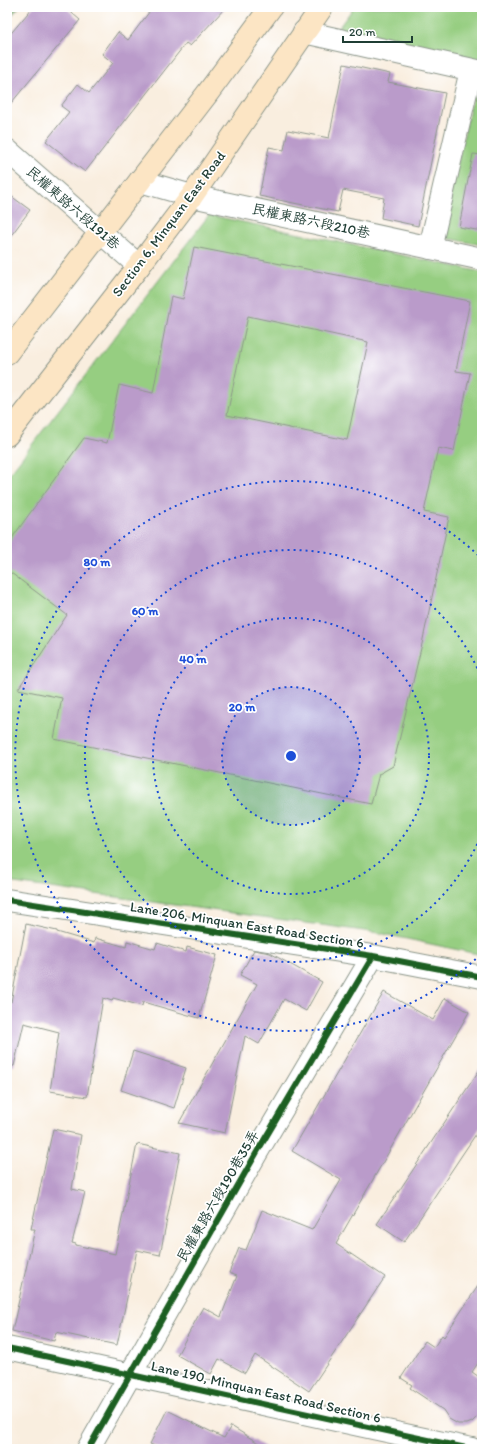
<svg xmlns="http://www.w3.org/2000/svg" width="489" height="1456" font-family="Itim,'LXGW WenKai TC',sans-serif">
  <style>
    .green { fill: #96ce81; stroke: #5a865a }
    .forest { fill: #78b16f; stroke: #4c7752 }
    .building { fill: #ba9bca; fill-rule: evenodd }
    .lines { fill: none; stroke-linecap: round; stroke-linejoin: round }
    .minor-casing { stroke: #8c968a; stroke-width: 24 }
    .secondary-casing { stroke: #8c968a; stroke-width: 24 }
    .minor { stroke: #fff; stroke-width: 22 }
    .secondary { stroke: #fce5c4; stroke-width: 22 }
    .cycleway-casing { stroke: #fff; stroke-width: 8 }
    .cycleway { stroke: #1b5e20; stroke-width: 6 }
    .ring { fill: none; stroke: #1d4ed8; stroke-width: 2; stroke-dasharray: 2 4 }
    .labels { text-anchor: middle; dominant-baseline: central; stroke-width: 3.5; stroke-linejoin: round; paint-order: stroke }
    .street-label { font-size: 14px; fill: #1f3d34; stroke: #fff }
    .centre { fill: #1d4ed8; stroke: #fff; stroke-width: 2 }
    .ring-label { font-size: 12px; text-anchor: middle; font-weight: bold; fill: #1d4ed8; stroke: #fff; stroke-width: 3.5; stroke-linejoin: round; paint-order: stroke }
  </style>
  <rect width="100%" height="100%" fill="#fff"/>
  <filter id="ink" filterUnits="userSpaceOnUse"><feTurbulence type="fractalNoise" baseFrequency=".025" numOctaves="2"/><feDisplacementMap in="SourceGraphic" scale="8" xChannelSelector="R" yChannelSelector="G"/><feConvolveMatrix kernelMatrix="1 2 1 2 8 2 1 2 1" color-interpolation-filters="sRGB"/></filter>
  <filter id="wash" filterUnits="userSpaceOnUse"><feTurbulence type="fractalNoise" baseFrequency=".012" numOctaves="4" result="noise"/><feDisplacementMap in="SourceGraphic" scale="16" xChannelSelector="R" yChannelSelector="G"/><feGaussianBlur stdDeviation="0.9" result="paint"/><feColorMatrix in="noise" values="0 0 0 0 0 0 0 0 0 0 0 0 0 0 0 0 0 1.4 0 .05"/><feComposite in="paint" operator="in"/></filter>
  <g filter="url(#wash)">
    <rect width="100%" height="100%" fill="#f9eedf"/>
    <!-- green -->
    <path class="green" d="M354,7H482V69L331,38Z
      M475,86L482,87V245L441,237Z
      M209,215L482,272V955L379,933L7,882V477Z"/>
    <!-- forest -->
    <path class="forest" d="M7,7H19L7,21Z"/>
    <g id="blocks">
      <!-- building -->
      <path class="building" d="M33,7H65L80,20L7,108V38Z
        M153,7H226L190,46L186,43L85,172L46,141L69,112L61,106L78,84L89,93L113,63L102,54L118,32L128,40Z
        M344,64L390,74L388,82L445,93L418,226L381,218L384,198L343,190L338,212L259,196L269,147L284,150L288,130L329,138Z
        M473,154L482,155V231L459,227Z
        M7,193L30,210L7,241Z
        M194,247L470,301L456,371L470,373L454,451L438,448L424,512L449,517L422,644L393,766L379,774L371,804L54,739L62,698L18,689L67,615L7,570V545L84,438L107,443L119,385L153,393L171,296L183,299ZM248,316L368,342L347,440L227,415Z
        M26,924L57,931V932L94,943L95,938L126,947L127,941L155,949L157,943L186,952L187,947L217,955L199,1018L143,1002L142,1006L113,998L112,1001L103,998L87,1097L50,1091L59,1032L24,1023L14,1066H7V1001L11,1002Z
        M254,950L270,953L322,982L306,1011L284,999L259,1044L245,1036L225,1133L179,1123L257,984L240,975Z
        M384,992L433,1020L445,998L469,1012L336,1244L385,1277L309,1391L255,1355L245,1373L219,1359L211,1374L177,1355L203,1307L221,1317L237,1276L229,1273L239,1248L246,1250L262,1210L312,1230L341,1180L292,1151Z
        M133,1051L186,1068L174,1108L121,1090Z
        M482,1066V1125L404,1242L377,1224Z
        M53,1129L81,1135L72,1189L85,1192L72,1243L76,1244V1245L115,1254L137,1144L180,1153L160,1255L137,1250L117,1345L56,1332L54,1341L12,1331L35,1229H31Z
        M482,1280V1357L472,1372L482,1379L481,1408L479,1415L472,1422L467,1424H458L449,1419L443,1410L410,1388L412,1385L401,1378L425,1341L434,1347L442,1335L444,1337Z
        M167,1410L224,1438L231,1426L268,1449H161L150,1444Z"/>
    </g>
  </g>
  <g filter="url(#ink)">
    <use href="#blocks" fill-opacity="0" stroke="#8c968a" stroke-width="1"/>
    <g class="lines">
      <defs>
        <path id="minor" d="M304,32L482,72
          M7,150L139,266
          M140,181L192,196L482,259
          M430,248L471,70
          M7,900L373,956L482,977
          M7,1348C162,1381 317,1417 472,1449
          M88,1449L257,1152L373,956"/>
        <path id="secondary" d="M7,353L207,94L271,7
          M7,435L139,266L192,196L322,7"/>
      </defs>
      <!-- minor casing -->
      <use href="#minor" class="minor-casing"/>
      <!-- secondary casing -->
      <use href="#secondary" class="secondary-casing"/>
      <!-- minor -->
      <use href="#minor" class="minor"/>
      <!-- secondary -->
      <use href="#secondary" class="secondary"/>
      <defs>
        <path id="cycleway" d="M7,900L373,956L482,977
          M7,1348C162,1381 317,1417 472,1449
          M88,1449L257,1152L373,956"/>
      </defs>
      <!-- cycleway casing -->
      <use href="#cycleway" class="cycleway-casing"/>
      <!-- cycleway -->
      <use href="#cycleway" class="cycleway"/>
    </g>
  </g>
  <!-- distance rings -->
  <circle cx="291" cy="756" r="69" fill="#1d4ed8" fill-opacity=".12"/>
  <g class="ring">
    <circle cx="291" cy="756" r="69"/>
    <circle cx="291" cy="756" r="138"/>
    <path d="M482 833A206 206 0 1 1 482 679"/>
    <path d="M480 955A275 275 0 1 1 480 557"/>
  </g>
  <g class="labels">
    <!-- street labels -->
    <g class="street-label">
      <text transform="translate(73 208) rotate(41)">民權東路六段191巷</text>
      <text transform="translate(311 221) rotate(12)">民權東路六段210巷</text>
      <text transform="translate(169 224) rotate(-53)">Section 6, Minquan East Road</text>
      <text transform="translate(247 925) rotate(9)">Lane 206, Minquan East Road Section 6</text>
      <text transform="translate(218 1196) rotate(-60)">民權東路六段190巷35弄</text>
      <text transform="translate(266 1392) rotate(13)">Lane 190, Minquan East Road Section 6</text>
    </g>
  </g>
  <circle cx="291" cy="756" r="6" class="centre"/>
  <g class="ring-label">
    <text x="97" y="566">80 m</text>
    <text x="145" y="615">60 m</text>
    <text x="193" y="663">40 m</text>
    <text x="242" y="711">20 m</text>
  </g>
  <!-- margin -->
  <rect width="489" height="1456" fill="none" stroke="#fff" stroke-width="24"/>
  <!-- scale -->
  <path d="M343 36v6h69v-6" fill="none" stroke="#1f3d34" stroke-width="2"/>
  <text x="349" y="36" font-size="12" fill="#1f3d34" stroke="#ffffff" stroke-width="3" paint-order="stroke">20 m</text>
</svg>
